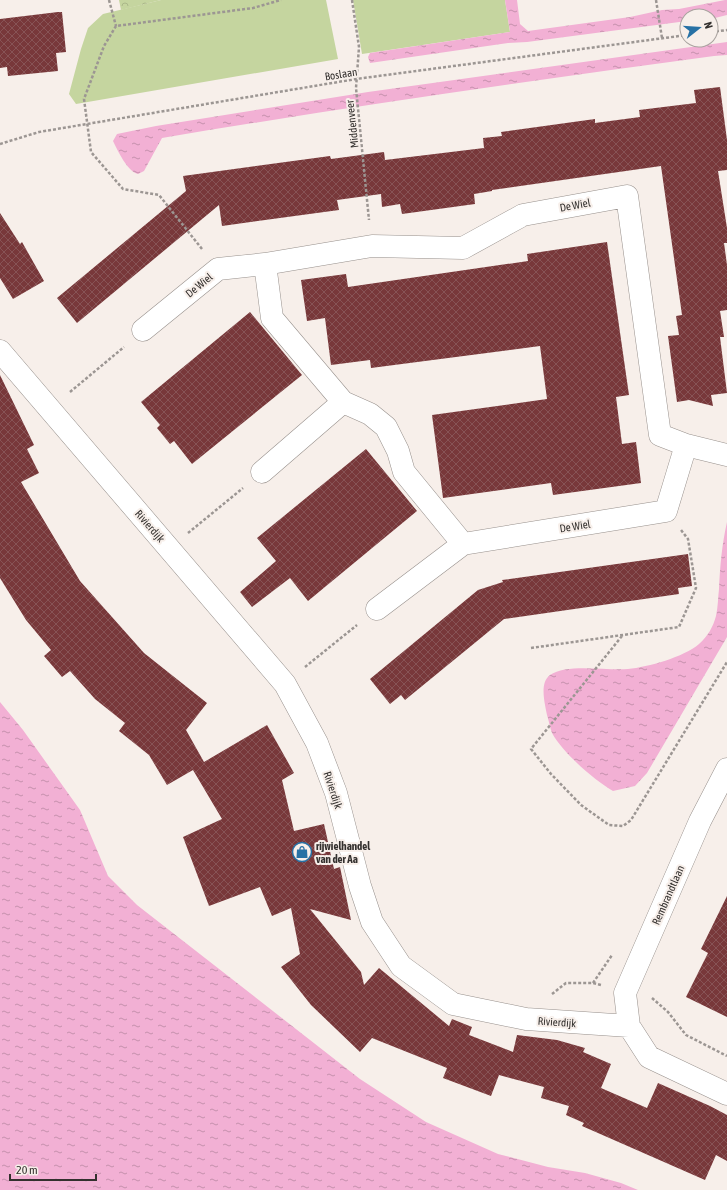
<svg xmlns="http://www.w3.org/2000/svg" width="727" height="1190" font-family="'Asap Condensed',sans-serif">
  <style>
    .green { fill: #c5d59f }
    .forest { fill: url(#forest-crowns) }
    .water { fill: url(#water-ripples) }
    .building { fill: url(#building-cross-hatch) }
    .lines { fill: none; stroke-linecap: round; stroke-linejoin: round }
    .minor-casing { stroke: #97908c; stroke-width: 23 }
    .path { stroke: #9c9693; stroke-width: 2.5; stroke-dasharray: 3 2; stroke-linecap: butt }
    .minor { stroke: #fff; stroke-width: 22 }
    .labels { text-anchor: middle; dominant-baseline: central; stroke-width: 4; stroke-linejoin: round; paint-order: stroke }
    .street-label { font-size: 11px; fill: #33302e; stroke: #f7efea }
    .poi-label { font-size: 11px; font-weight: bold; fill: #33302e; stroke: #f7efea; text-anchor: start }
  </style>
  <defs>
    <pattern id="forest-crowns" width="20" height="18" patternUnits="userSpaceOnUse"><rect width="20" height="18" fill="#c5d59f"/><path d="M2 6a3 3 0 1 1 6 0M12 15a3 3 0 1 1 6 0" fill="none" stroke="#aab789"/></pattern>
    <pattern id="water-ripples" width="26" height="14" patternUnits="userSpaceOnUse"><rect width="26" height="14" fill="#f2b0d4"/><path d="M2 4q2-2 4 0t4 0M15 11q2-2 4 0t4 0" fill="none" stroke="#c590ac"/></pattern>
    <pattern id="building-cross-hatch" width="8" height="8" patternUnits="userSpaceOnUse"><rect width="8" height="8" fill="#78383a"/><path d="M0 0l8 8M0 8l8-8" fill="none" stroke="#875355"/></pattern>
  </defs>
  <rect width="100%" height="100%" fill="#f7efea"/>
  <!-- green -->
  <path class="green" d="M161,0H326L338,59L76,104L69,94L81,49L88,28L103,14Z
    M353,0H505L510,32L362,54Z"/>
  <!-- forest -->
  <path class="forest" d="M119,0H161L121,10Z"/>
  <!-- water -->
  <path class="water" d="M505,0H517L520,24L528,31L630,17L662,10L679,9L725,0H727V15L711,19V16H687V21L527,42L508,43L370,63L368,57L370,53L510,32Z
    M727,42V55L714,56C530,81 346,107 162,138L144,171L138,174C127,171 118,151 113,141L117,134L156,126L368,92Z
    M727,522V637L647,773L635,786L613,791C594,780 563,753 552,733C550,728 549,721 547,715C545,704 539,683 550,675C567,663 607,671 628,669C648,667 684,657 699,644C708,636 713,627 716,616C718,607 718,597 719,589C720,566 722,544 727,522Z
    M0,702L23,730L80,810L108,876L137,905L360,1079L426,1122L498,1154L548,1167L585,1173L621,1183L638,1190H0Z"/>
  <!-- building -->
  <path class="building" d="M58,12H62L66,52L56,53L58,71L8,76L7,67L0,68V19Z
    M720,87L727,140V170L718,171L727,228V243H724L727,265V310L720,311L724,337H720L727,393L711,395L713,406L689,400L677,402L668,336L679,335L676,316L682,315L661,166L492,190V191L474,194L475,204L402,214L400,204L382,207L381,194L337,200L339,210L222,226L219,205L77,323L57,298L186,191L183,176L330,156L331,159L384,152L385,160L484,148L483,138L502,136L501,132L595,119V123L640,117L639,110L696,103L694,90Z
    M0,213L20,244L22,242L44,281L13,299L0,278Z
    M607,242L629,395L616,397L622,444L636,442L641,483L553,495L551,483L443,498L432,415L547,399L540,346L371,368L370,360L331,365L325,318L307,321L301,280L346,274L348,287L528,261L527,254Z
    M250,312L302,375L192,464L174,441L170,444L157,428L160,425L141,402Z
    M0,375L34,445L27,449L39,473L21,482L80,581L144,653L207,703L186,730L204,762L267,725L294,773L282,780L294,831L324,824L334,869L340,867L351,920L310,909L361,972L364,985L379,968L449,1026L452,1019L472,1027L469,1035L513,1052L517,1035L557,1040L585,1048L583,1052L611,1064L601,1088L647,1108L658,1083L710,1106L727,1115V1161L716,1155L705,1180L582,1126L584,1123L566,1115L569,1106L541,1098L544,1087L499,1075L491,1096L443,1078L447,1068L372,1038L360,1052L311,1005L281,967L300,954L291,908L272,916L260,887L209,906L183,837L222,819L193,770L167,785L149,755L119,731L125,723L95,699L70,671L62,677L44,656L51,650L26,620L0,578Z
    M366,449L417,511L308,601L290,578L252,607L240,592L276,561L257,538Z
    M688,554L692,586L678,588L679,594L504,619L405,700L401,695L390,704L370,679L478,590L503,582L502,580Z
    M727,896V1017L686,997L708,953L701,949Z"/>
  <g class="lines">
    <defs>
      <path id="minor" d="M143,330L218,269L265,264
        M0,351L285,684L317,743L336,793L360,886L372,922L401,966L453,1004L526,1019L629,1026
        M686,445L666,511L463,544L404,472L398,451L386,427L370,414L343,402L272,318L265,264L372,246L463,248L523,215L627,196L660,435L686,445L727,455
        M262,472L343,402
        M377,609L463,544
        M727,769L700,821L625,993L629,1026L649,1057L727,1094"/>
    </defs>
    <!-- minor casing -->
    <use href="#minor" class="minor-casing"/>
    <!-- path -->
    <path class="path" d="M109,0L116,26
      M352,0L359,47L356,88L369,220
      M656,0L662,38
      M711,32L727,30
      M0,144L39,132L356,79L687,35
      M202,249L159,195L123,189L91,152L84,99L104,46L116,26L253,8L281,0
      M70,392L124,347
      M188,533L243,488
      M622,636L531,749L551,774L581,805L609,825L623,826L631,820L727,662
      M531,648L679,627L696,588L688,539L681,530
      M305,667L357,625
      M593,983L612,955
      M552,994L566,983H593L601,985
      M652,998L668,1012L686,1035L727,1056"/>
    <!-- minor -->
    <use href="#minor" class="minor"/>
  </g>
  <!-- icons -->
  <defs>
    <symbol id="shop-ring" viewBox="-11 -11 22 22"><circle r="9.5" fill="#f7efea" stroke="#2771a5" stroke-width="1.5"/><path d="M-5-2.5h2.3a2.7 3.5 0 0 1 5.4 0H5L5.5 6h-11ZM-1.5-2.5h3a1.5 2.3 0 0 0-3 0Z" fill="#2771a5"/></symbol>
  </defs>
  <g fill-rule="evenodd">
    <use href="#shop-ring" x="291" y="841" width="22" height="22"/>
  </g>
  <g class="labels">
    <!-- street labels -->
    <g class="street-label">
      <text transform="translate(341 74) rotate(-9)">Boslaan</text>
      <text transform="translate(352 124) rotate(-96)">Middenveer</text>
      <text transform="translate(575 205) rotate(-10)">De Wiel</text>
      <text transform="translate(199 285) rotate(-39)">De Wiel</text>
      <text transform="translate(150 526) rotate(49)">Rivierdijk</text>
      <text transform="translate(575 526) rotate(-9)">De Wiel</text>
      <text transform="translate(333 790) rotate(72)">Rivierdijk</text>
      <text transform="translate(668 895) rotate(-66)">Rembrandtlaan</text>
      <text transform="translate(557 1022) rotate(4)">Rivierdijk</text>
    </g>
    <!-- poi labels -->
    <g class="poi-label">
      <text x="316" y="846">rijwielhandel<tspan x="316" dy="13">van der Aa</tspan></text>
    </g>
  </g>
  <!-- north arrow -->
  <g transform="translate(699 28) rotate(73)"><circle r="19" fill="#f7efea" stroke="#a9a39f"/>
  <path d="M0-3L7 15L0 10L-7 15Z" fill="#2771a5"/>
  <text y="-6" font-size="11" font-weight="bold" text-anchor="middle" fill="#33302e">N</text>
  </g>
  <!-- scale -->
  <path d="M10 1174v6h86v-6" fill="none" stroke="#33302e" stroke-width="2"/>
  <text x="16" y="1174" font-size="12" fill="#33302e" stroke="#f7efea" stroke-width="3" paint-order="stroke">20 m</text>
</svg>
